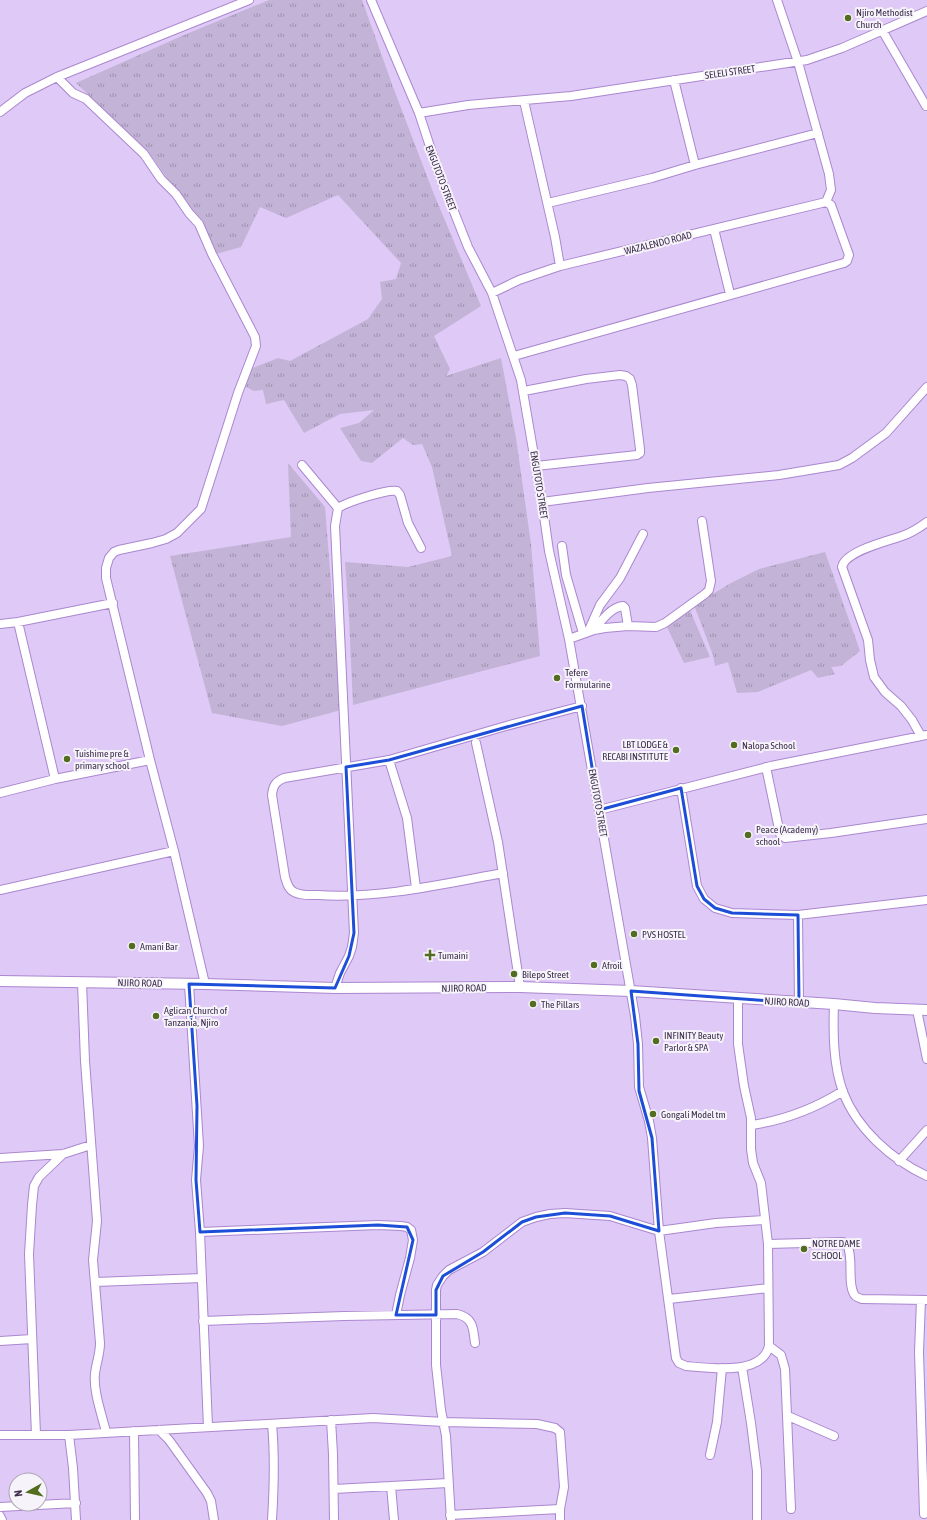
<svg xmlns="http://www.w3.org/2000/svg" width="927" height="1520" font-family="'Asap Condensed',sans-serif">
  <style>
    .grass { fill: url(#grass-tufts) }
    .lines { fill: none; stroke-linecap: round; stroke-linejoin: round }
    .minor-casing { stroke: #aa87cf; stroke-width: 10 }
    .tertiary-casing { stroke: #aa87cf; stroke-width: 12 }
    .minor { stroke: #fff; stroke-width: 8 }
    .tertiary { stroke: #fff; stroke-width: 10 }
    .marked { fill: none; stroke: #1d4ed8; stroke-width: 3; stroke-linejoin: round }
    .poi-dot { fill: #536d20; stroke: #f7f3fb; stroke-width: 1.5 }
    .labels { text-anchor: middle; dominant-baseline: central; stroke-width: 4; stroke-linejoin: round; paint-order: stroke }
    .poi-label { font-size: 10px; fill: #3d2f4c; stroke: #f7f3fb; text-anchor: start }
    .street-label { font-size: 10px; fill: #3d2f4c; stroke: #f7f3fb }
  </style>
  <defs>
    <pattern id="grass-tufts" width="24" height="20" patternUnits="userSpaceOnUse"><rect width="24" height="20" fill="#c3b3d6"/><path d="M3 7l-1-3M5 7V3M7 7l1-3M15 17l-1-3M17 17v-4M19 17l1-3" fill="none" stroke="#a092b0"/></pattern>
  </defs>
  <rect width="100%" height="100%" fill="#dfc9f7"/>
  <!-- grass -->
  <path class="grass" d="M269,0H362L393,87L433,192L481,306L434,336L450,369L446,376L501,358L516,438L531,544L540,656L353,705L349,618L345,562L408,567L452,556L432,467L422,444L413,445L403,438L372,463L361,461L340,428L359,423L374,410L340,414L304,433L284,400L266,404L263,390L254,391L246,387L250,369L278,358L290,361L368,319L382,299L380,282L396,279L401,263L338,195L286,218L260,207L241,247L216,254L191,212L148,151L76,83L184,35Z
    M288,463L325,507L341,710L282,726L212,713L170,556L291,537Z
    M825,552L860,651L841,666L831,667L835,674L818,678L811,670L758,692L737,693L728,662L715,666L713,655L694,605L733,582L759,569Z
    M689,608L710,657L684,663L666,625Z"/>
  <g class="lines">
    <defs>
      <path id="minor" d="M371,0L419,113L438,171L468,247L492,293L521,380L542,502L549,551L569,639L635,1016L638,1044L639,1087L649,1121L652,1138L659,1231L676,1358L679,1363L686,1366C709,1368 762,1376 769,1346L768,1244L761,1183L753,1163L751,1149V1118L744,1086L738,1044V999
        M777,0L798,62L829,174L831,190L826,202
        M882,30L926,106
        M57,77L73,93L86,99L144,154L161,179L176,194L189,213L199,224L212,254L255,337L256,346L238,393L201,509L177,533L166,539L152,543L119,550L114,552L109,558L106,568V578L150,760L174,851L205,984
        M674,80L695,165
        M524,101L555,237L560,266
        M0,112L25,93L57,77L249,0
        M419,113L468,105L571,96L807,60L842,48L927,11
        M548,203L652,178L695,165L818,133
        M714,229L730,294
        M492,293L519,280L560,266L826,202
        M514,356L844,263L847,261L849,255L831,205L826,202
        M524,391L586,379L620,375L626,376L630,379L632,385L640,449V453L637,455L536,466
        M302,465L338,508
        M542,502L648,488L779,475L839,465L852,458L886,433L927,387
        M562,546L566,575L583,633
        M18,622L55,779
        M0,624L18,622L113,603
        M594,630C601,621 611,607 623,606L625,608L628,626
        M588,632L600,605L620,578L643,534
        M569,639L594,630L605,628L628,626L656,627L665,623L705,594L709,590L711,581L702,521
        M921,736L912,720L901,706L885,692L874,677L870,660L868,640L842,567C845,551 888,541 902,536C911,533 919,528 927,522
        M476,743L498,842L520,987
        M389,760L407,818L416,888
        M766,767L780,834L785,838L831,833L927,819
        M681,788L697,886L704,899L715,908L732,913L798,915L927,900
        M0,793L55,779L150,760
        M599,810L771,766L927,735
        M503,873C443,884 380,899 318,895C311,895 301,896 294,892C288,889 287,883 285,877L272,795C273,786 275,782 284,778L389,760L506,726L582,706
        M0,890L174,851
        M798,915L799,1003
        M82,982L85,1061L97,1221L93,1260L100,1343C100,1355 96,1363 95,1374C93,1391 102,1415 106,1432
        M189,984L199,1146L196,1180L200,1232L208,1427
        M335,988L340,973L349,956L352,947L354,933L335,526L338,508C347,502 387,489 397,491L400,495L408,523L421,548
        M834,1004C833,1033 833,1064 843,1092C857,1129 892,1160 927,1176
        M917,1010L927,1059
        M752,1125C785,1120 814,1109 843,1091
        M0,1158L63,1154L91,1145
        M899,1161L927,1130
        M200,1232L378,1225L401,1226L407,1227L411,1230L413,1240L410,1258L400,1295L396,1315
        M768,1244L843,1242L847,1244C854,1258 847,1282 854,1294C855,1297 859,1298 862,1299L927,1300
        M95,1282L202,1278
        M669,1299L768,1288
        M921,1300L919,1352L924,1514
        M203,1321L344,1316L457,1314C474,1318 473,1329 475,1343
        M0,1341L32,1339
        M769,1346L781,1355L785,1369L791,1509
        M742,1367L751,1423L757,1471V1520
        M788,1416L834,1436
        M331,1420L333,1454L334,1520
        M272,1424C275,1456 274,1488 272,1520
        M159,1430L169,1440L207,1493L211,1501L214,1520
        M134,1431L135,1520
        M0,1435H69L373,1418L444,1422L537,1424L555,1428L560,1432L564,1487L560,1509V1520
        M36,1435L29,1254L32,1205L34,1186L39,1177L63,1154
        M69,1435L73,1468L76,1520
        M710,1455L717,1422L722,1368
        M391,1486L394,1520
        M334,1489L448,1483
        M0,1507L76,1503
        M450,1515L560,1509
        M0,1516L2,1520
        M451,1520L446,1436L441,1410L436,1365V1290L437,1285L443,1276L449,1270L483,1252L522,1222L536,1217L550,1214L565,1213L610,1216L659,1231L716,1223L765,1220"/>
      <path id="tertiary" d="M0,981L205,984L335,988L520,987L631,991L834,1004L875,1008L927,1010"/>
    </defs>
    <!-- minor casing -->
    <use href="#minor" class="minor-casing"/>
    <!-- tertiary casing -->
    <use href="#tertiary" class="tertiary-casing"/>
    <!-- minor -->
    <use href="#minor" class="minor"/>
    <!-- tertiary -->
    <use href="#tertiary" class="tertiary"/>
  </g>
  <!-- marked area -->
  <path class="marked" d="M582,706L599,810L681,788L697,886L704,899L715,908L732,913L798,915L799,1003L631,991L638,1044L639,1091L652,1138L659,1231L610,1216L565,1213L536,1217L522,1222L483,1252L443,1276L436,1290V1315H396L413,1240L407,1227L378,1225L200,1232L196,1180L197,1106L189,984L335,988L349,956L354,933L346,767L389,760Z"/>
  <!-- markers -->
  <g class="poi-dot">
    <circle cx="848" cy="18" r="4"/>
    <circle cx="557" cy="678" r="4"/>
    <circle cx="734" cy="745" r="4"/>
    <circle cx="676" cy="750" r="4"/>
    <circle cx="67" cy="759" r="4"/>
    <circle cx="748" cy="835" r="4"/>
    <circle cx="634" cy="934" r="4"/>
    <circle cx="132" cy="946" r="4"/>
    <path d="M428 949h4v4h4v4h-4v4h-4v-4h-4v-4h4z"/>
    <circle cx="594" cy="965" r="4"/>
    <circle cx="514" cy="974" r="4"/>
    <circle cx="533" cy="1004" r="4"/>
    <circle cx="156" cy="1016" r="4"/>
    <circle cx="656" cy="1041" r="4"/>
    <circle cx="653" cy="1114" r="4"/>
    <circle cx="804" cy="1249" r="4"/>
  </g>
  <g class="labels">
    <!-- poi labels -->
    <g class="poi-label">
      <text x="856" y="12">Njiro Methodist<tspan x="856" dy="12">Church</tspan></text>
      <text x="565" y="672">Tefere<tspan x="565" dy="12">Formularine</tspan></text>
      <text x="668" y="744" text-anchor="end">LBT LODGE &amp;<tspan x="668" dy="12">RECABI INSTITUTE</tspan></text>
      <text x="742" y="745">Nalopa School</text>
      <text x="75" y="753">Tuishime pre &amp;<tspan x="75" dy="12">primary school</tspan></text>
      <text x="756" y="829">Peace (Academy)<tspan x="756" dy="12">school</tspan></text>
      <text x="642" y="934">PVS HOSTEL</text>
      <text x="140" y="946">Amani Bar</text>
      <text x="438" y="955">Tumaini</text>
      <text x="602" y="965">Afroil</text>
      <text x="522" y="974">Bilepo Street</text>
      <text x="541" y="1004">The Pillars</text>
      <text x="164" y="1010">Aglican Church of<tspan x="164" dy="12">Tanzania, Njiro</tspan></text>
      <text x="664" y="1035">INFINITY Beauty<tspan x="664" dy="12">Parlor &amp; SPA</tspan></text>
      <text x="661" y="1114">Gongali Model tm</text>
      <text x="812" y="1243">NOTRE DAME<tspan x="812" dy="12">SCHOOL</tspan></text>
    </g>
    <!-- street labels -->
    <g class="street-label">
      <text transform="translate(730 72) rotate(-8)">SELELI STREET</text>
      <text transform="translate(441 178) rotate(69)">ENGUTOTO STREET</text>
      <text transform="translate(658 243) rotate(-14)">WAZALENDO ROAD</text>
      <text transform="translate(539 485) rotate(81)">ENGUTOTO STREET</text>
      <text transform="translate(598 803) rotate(80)">ENGUTOTO STREET</text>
      <text transform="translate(140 983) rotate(1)">NJIRO ROAD</text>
      <text transform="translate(464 988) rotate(-1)">NJIRO ROAD</text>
      <text transform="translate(787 1002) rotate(3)">NJIRO ROAD</text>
    </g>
  </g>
  <!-- north arrow -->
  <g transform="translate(28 1492) rotate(262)"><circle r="19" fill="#f7f3fb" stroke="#ada5b5"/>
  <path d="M0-3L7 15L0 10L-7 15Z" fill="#536d20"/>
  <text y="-6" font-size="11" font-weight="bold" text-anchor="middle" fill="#3d2f4c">N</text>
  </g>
</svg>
